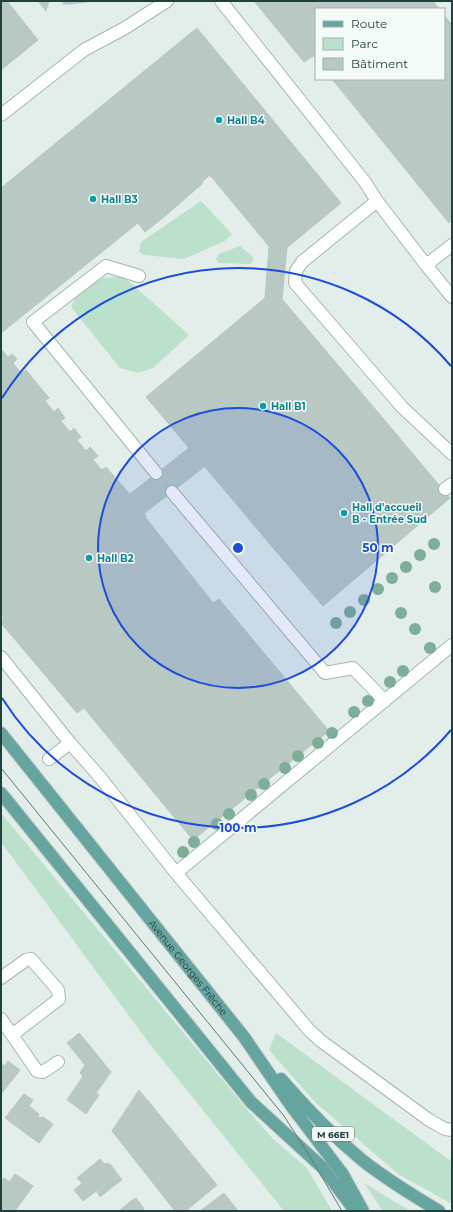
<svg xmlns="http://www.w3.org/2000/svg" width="453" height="1212" font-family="Montserrat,sans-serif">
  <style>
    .green { fill: #bbe0cb }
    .building { fill: #b8c9c4; stroke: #b5c8c3 }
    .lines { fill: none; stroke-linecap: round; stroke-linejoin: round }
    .minor-tunnel { stroke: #bccbc8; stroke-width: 12; stroke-dasharray: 12 6; stroke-linecap: butt }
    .minor-casing { stroke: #a5b6b3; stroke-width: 14 }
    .major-casing { stroke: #c1cac9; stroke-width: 14 }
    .minor { stroke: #fff; stroke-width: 12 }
    .major { stroke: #66a59f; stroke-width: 12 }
    .tram { stroke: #5c7b78; stroke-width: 1 }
    .tree { fill: #7dae98 }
    .ring { fill: none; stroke: #1d4ed8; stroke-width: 2 }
    .culture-dot { fill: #0f9aa8; stroke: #f4faf8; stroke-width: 1.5 }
    .labels { text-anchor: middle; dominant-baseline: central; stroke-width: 3; stroke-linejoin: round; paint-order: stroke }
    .shield { fill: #f4faf8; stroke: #617875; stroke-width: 1 }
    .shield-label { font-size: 9px; font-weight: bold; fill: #22403d }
    .culture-label { font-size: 10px; font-weight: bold; fill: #0d838f; stroke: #f4faf8; text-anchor: start }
    .street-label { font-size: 10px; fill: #22403d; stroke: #f4faf8 }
    .centre { fill: #1d4ed8; stroke: #f4faf8; stroke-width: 2 }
    .ring-label { font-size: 12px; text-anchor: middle; font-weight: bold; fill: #1d4ed8; stroke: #f4faf8; stroke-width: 3; stroke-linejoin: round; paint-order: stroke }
  </style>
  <rect width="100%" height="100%" fill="#e3eeeb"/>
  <!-- green -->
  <path class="green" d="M201,201L232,234L225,241L184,259L144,255L139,252L141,242Z
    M240,246L254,258L251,264L218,263L216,259L219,254Z
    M123,276L189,335L153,368L138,373L120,368L71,307L77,293L103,278Z
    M1,813L245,1107L273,1139L307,1168L332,1211H284L149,1043L1,842Z
    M276,1033L452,1162V1204L398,1174L316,1103L269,1050Z
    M364,1183L407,1209L412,1211H383Z"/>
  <!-- building -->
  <path class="building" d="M1,1H7L38,40L1,70Z
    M38,1H49L46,11Z
    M64,1H94L70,4H63Z
    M254,1H272L276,9L296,34L301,31L315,48L310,52L313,56L304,62Z
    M272,1H374L364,9H316V47L315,48L301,31L296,34L276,9Z
    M374,1H433L439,9H364Z
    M444,15L452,25V220L449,223L332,79H444Z
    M197,28L341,203L277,256L132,81Z
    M316,47V59L310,52Z
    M132,81L210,175L203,181L202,184L172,210L170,212L145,232L138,223L1,333V188Z
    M269,247L277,256L287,248L282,299L265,298Z
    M265,298L282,299L387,423L259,531L146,397Z
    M1,349L8,357L12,354L17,359L13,363L21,373L26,370L49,398L45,401L54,412L58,408L65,418L61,421L70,432L74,428L81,437L77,440L86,451L90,447L98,456L93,460L102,470L106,467L133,498L129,502L137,512L141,509L146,516L145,517L213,603L219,599L329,731L193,840L84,708L77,713L1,623V620L4,618L1,614Z
    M387,423L402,441L390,450L429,496L325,584L286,539L274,549L259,531Z
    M402,441L450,498L323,606L274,549L286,539L325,584L429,496L390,450Z
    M189,448L204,467L146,512L144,513L141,509L137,512L129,502L133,498L130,494Z
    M79,1033L85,1040L73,1050L67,1043Z
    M85,1040L111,1072L96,1093L99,1095L92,1105L87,1102L80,1104L78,1108L67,1100L83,1076L80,1073L85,1065L73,1050Z
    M8,1061L20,1070L2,1093L1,1063L5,1066Z
    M139,1090L217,1185L186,1211H175L112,1131Z
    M24,1094L33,1100L29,1106L39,1114L38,1117L40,1118L43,1117L53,1124L42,1139L32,1131L28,1135L5,1118Z
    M87,1102L92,1105L86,1114L78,1108L80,1104Z
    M32,1131L42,1139L39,1143L28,1135Z
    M100,1159L104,1164L107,1163L111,1165L122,1180L111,1188L107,1183L83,1201L74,1190L82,1183L77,1178Z
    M15,1174L33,1186L15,1211H2L1,1194Z
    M4,1178L10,1182L1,1194V1181Z
    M107,1183L111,1188L100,1197L97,1192Z
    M224,1193L238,1211H200Z
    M136,1198L144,1209L142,1211H140L131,1201Z
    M131,1201L140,1211H119Z"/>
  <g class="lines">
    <!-- minor-tunnel -->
    <path class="minor-tunnel" d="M156,473L172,492"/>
    <defs>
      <path id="minor" d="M221,1L365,182L377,201L302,262L296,271L295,283L402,407L452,454
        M1,115L84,50L125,28L167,1
        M377,201L426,265
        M452,245L426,265L452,297
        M139,276L106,266L33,322L156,473
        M445,489L452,484
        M172,492L325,673L353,668L385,701
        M1,657L70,743L99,776L176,873L309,1030L321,1041L429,1120L445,1129L452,1130
        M49,759L70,743
        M176,873L452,645
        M1,978L26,960L31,959L58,990L59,999L12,1035
        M1,1019L37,1071L43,1072L58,1062"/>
      <g id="major">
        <path id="s1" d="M1,733L244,1037L292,1107L342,1173L363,1211"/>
        <path d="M1,793L251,1102L323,1168L355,1211"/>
        <path d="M281,1079C306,1108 332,1135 362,1160C386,1179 412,1195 439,1211"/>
      </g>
    </defs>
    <!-- minor casing -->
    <use href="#minor" class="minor-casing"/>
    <!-- major casing -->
    <use href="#major" class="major-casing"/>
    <!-- minor -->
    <use href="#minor" class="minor"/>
    <!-- major -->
    <use href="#major" class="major"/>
    <!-- tram -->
    <path class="tram" d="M1,768L284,1116L309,1155L342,1211"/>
  </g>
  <!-- trees -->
  <g class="tree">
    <circle cx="434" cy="544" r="6"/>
    <circle cx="420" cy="555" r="6"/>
    <circle cx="406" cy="567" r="6"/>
    <circle cx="392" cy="578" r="6"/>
    <circle cx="435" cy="587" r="6"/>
    <circle cx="378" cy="589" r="6"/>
    <circle cx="364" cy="600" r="6"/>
    <circle cx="350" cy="612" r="6"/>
    <circle cx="401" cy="613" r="6"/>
    <circle cx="336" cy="623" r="6"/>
    <circle cx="415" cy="629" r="6"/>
    <circle cx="430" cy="648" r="6"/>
    <circle cx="403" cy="671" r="6"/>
    <circle cx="390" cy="682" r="6"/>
    <circle cx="368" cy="701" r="6"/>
    <circle cx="354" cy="712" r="6"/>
    <circle cx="332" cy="733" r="6"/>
    <circle cx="318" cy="743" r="6"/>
    <circle cx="298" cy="756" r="6"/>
    <circle cx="285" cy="768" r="6"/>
    <circle cx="264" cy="784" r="6"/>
    <circle cx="251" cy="795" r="6"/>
    <circle cx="229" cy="814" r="6"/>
    <circle cx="217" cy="824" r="6"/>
    <circle cx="194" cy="842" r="6"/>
    <circle cx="183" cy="852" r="6"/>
  </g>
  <!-- distance rings -->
  <circle cx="238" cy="548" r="140" fill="#1d4ed8" fill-opacity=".12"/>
  <g class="ring">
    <circle cx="238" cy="548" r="140"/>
    <path d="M451 730A280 280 0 0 1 2 698M2 398A280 280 0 0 1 451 366"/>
  </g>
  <!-- markers -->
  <g class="culture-dot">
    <circle cx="219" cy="120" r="4"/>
    <circle cx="93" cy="199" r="4"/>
    <circle cx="263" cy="406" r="4"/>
    <circle cx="344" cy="513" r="4"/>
    <circle cx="89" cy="558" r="4"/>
  </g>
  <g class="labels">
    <!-- shield labels -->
    <rect class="shield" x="312" y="1127" width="42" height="14" rx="3"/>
    <g class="shield-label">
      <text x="333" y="1134">M 66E1</text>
    </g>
    <!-- culture labels -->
    <g class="culture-label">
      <text x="227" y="120">Hall B4</text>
      <text x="101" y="199">Hall B3</text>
      <text x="271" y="406">Hall B1</text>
      <text x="352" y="507">Hall d'accueil<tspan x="352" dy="12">B - Entrée Sud</tspan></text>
      <text x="97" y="558">Hall B2</text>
    </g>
    <!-- street labels -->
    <g class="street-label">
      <text stroke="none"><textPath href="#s1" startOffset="300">Avenue Georges Frêche</textPath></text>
    </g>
  </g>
  <circle cx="238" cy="548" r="6" class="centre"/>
  <g class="ring-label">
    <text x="378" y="552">50 m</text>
    <text x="238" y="832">100 m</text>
  </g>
  <!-- border -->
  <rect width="453" height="1212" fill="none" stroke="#22403d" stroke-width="4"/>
  <!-- legend -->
  <rect x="315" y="8" width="130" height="72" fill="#f4faf8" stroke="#a0b0ad"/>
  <rect x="323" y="21" width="20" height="6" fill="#66a59f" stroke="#a0b0ad"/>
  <text x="351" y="28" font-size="12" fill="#22403d">Route</text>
  <rect x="323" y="38" width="20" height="12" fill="#bbe0cb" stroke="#a0b0ad"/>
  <text x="351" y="48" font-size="12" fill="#22403d">Parc</text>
  <rect x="323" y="58" width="20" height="12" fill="#b8c9c4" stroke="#a0b0ad"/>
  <text x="351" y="68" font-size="12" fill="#22403d">Bâtiment</text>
</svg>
